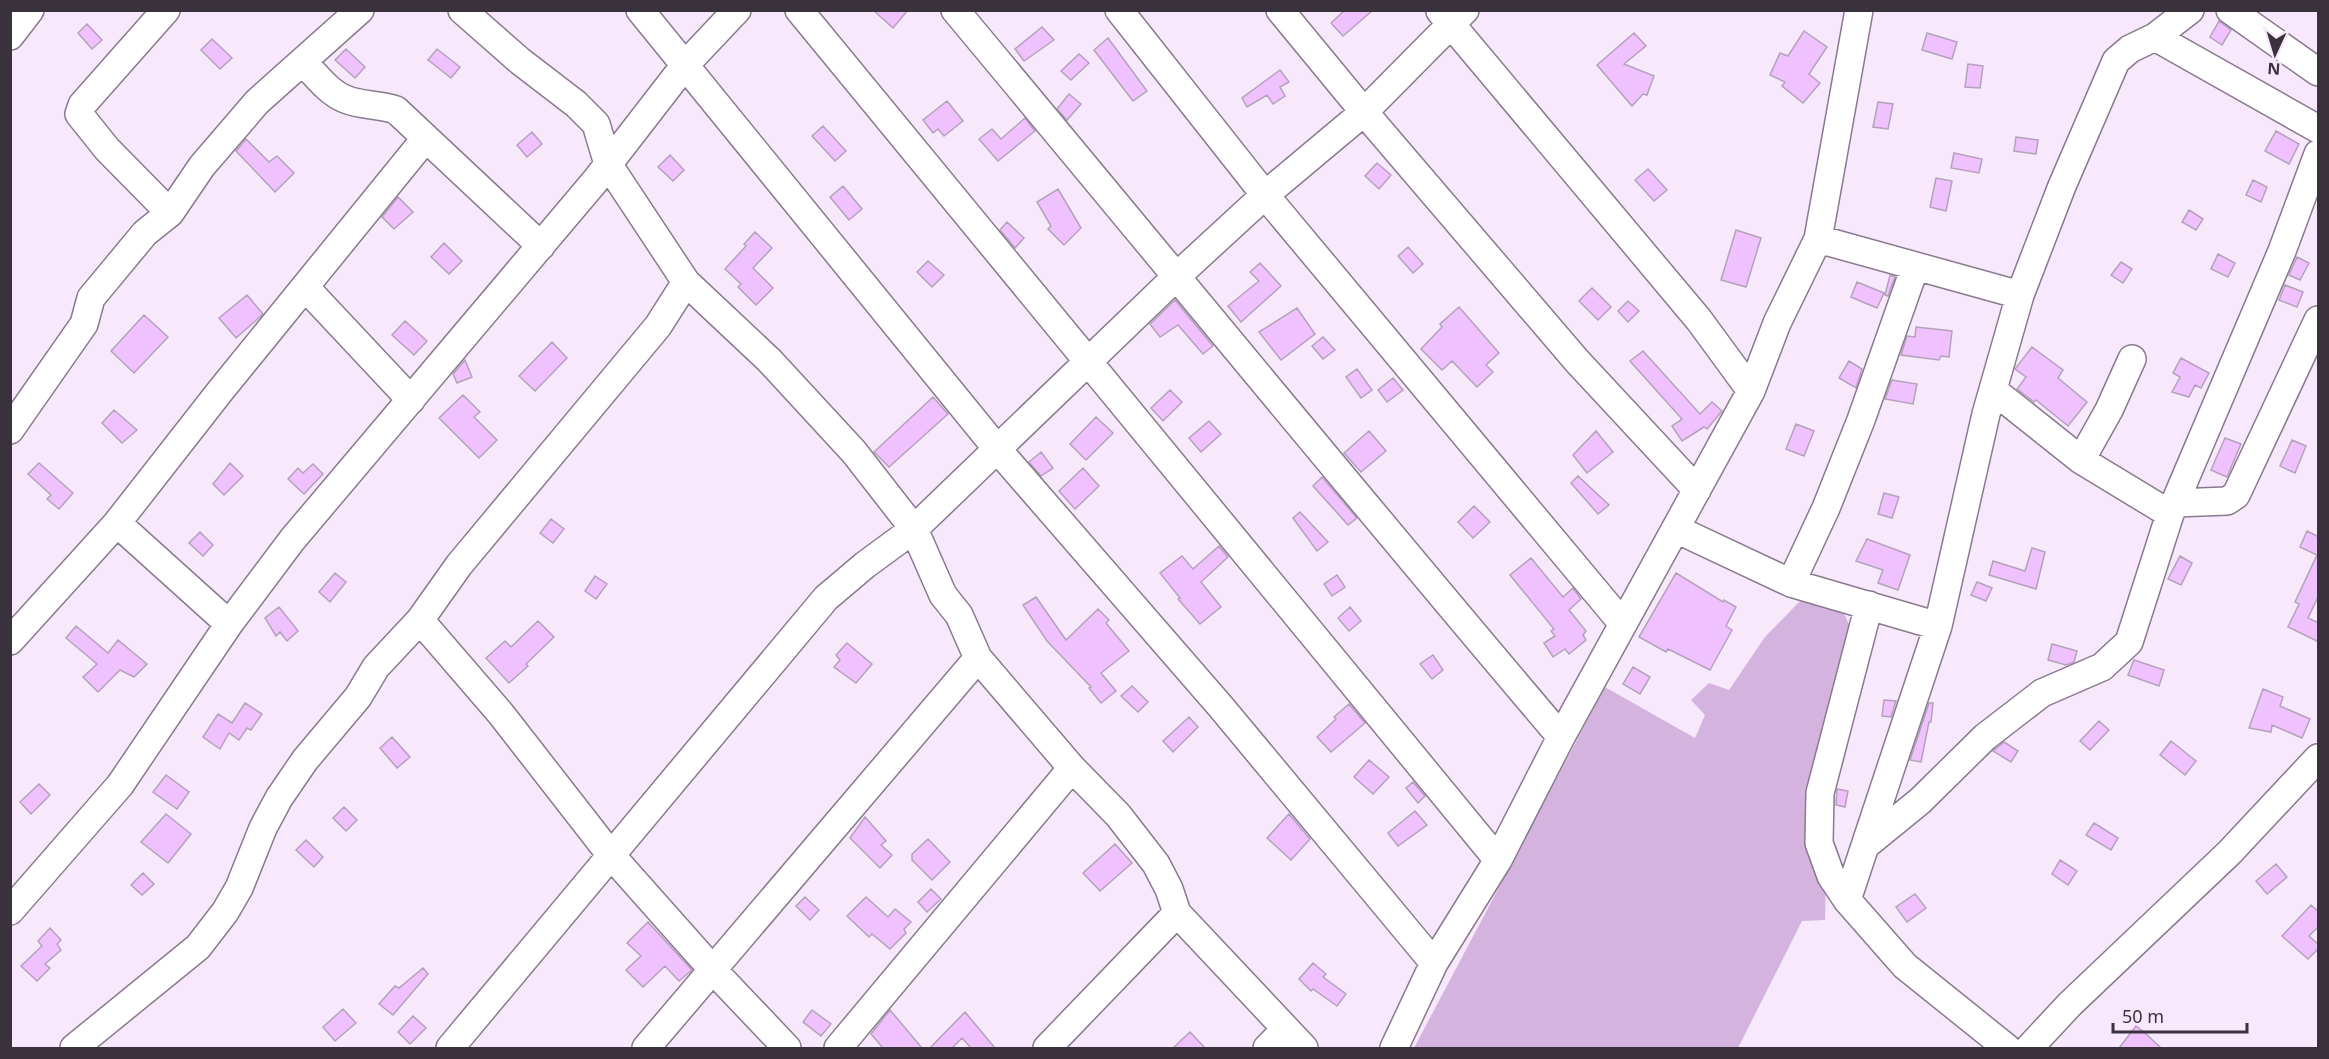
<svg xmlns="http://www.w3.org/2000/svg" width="2329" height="1059" font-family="'Noto Sans',sans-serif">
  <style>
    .green { fill: #d4b4df }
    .building { fill: #efc1ff; stroke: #b4a2ba; stroke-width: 1.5 }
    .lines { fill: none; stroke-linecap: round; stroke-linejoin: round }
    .minor-casing { stroke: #8a798f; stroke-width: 30 }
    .minor { stroke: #fff; stroke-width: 27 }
  </style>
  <rect width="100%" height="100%" fill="#f7e8fc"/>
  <!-- green -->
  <path class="green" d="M1801,600L1840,605L1854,635L1808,807L1826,879L1825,920L1802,921L1738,1048H1414L1605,687L1695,738L1705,715L1691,700L1709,683L1729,690L1765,637Z"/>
  <!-- building -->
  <path class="building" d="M873,10H908L893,28Z
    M1345,10H1373L1343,36L1331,23Z
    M2219,21L2231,30L2222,45L2210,37Z
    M87,24L102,40L92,49L78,33Z
    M1042,27L1054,40L1024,61L1015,49Z
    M1804,31L1827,47L1809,74L1820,83L1803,103L1782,86L1785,82L1770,75L1780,53L1788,56Z
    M1634,33L1646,46L1624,64L1654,76L1647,95L1643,94L1632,106L1597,65Z
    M1927,33L1957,42L1952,59L1922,50Z
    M1108,38L1147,91L1133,101L1094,50Z
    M212,39L232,58L220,69L201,50Z
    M346,49L365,67L355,78L335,60Z
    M437,49L460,67L451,78L428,60Z
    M1079,54L1089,63L1071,80L1061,71Z
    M1968,64L1983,66L1980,88L1965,87Z
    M1280,70L1289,82L1280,87L1285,96L1273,104L1267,95L1247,107L1242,98Z
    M1069,94L1081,104L1067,120L1057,109Z
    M947,101L963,121L944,136L938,129L933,133L923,120Z
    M1878,102L1893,104L1888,129L1873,127Z
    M1025,118L1035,131L998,161L979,139L992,129L1001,139Z
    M823,126L846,151L835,161L812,136Z
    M2276,131L2299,144L2289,164L2265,151Z
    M532,132L542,144L527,157L517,145Z
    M2016,137L2038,140L2036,154L2014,151Z
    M246,139L269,162L277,156L294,173L275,192L236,151Z
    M1954,153L1982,159L1979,173L1951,168Z
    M670,155L684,170L673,181L658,167Z
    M1377,163L1391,175L1379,189L1365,176Z
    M1648,169L1667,190L1654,201L1635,180Z
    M1936,178L1952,181L1946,211L1930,207Z
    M2253,180L2267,187L2261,202L2246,195Z
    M843,186L862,209L849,220L830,197Z
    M1058,189L1081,228L1064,245L1048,229L1051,226L1037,202Z
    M398,197L413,212L394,229L382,217Z
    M2189,210L2203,219L2196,230L2182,222Z
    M1007,222L1024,238L1015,248L1000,230Z
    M1736,230L1761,238L1746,287L1721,280Z
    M755,232L772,248L753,268L773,288L756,305L738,287L741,284L725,269L746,246L744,244Z
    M444,243L462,261L449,274L431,257Z
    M1408,247L1423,264L1413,273L1398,256Z
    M2218,254L2235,263L2228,277L2211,269Z
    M2297,257L2309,263L2300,280L2289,275Z
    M928,261L944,275L932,287L917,272Z
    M2121,262L2132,269L2123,283L2111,275Z
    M1260,263L1281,286L1241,322L1228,306L1259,281L1250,272Z
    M1890,275L1895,277L1888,296L1885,295Z
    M1857,282L1884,293L1877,308L1851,297Z
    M2285,285L2303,292L2297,307L2279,300Z
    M1592,288L1611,307L1598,320L1579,301Z
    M247,295L263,314L236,338L219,318Z
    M1175,300L1213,346L1203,354L1178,325L1160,337L1150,324Z
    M1628,301L1639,311L1628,322L1618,311Z
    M1459,307L1499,353L1486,365L1493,372L1477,387L1452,361L1442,370L1421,349L1442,327L1440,324Z
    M1297,308L1315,334L1281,360L1259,332Z
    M144,315L168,337L134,373L111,351Z
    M405,321L427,341L414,355L392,335Z
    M1916,327L1952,331L1949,357L1941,356L1939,360L1901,355L1907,336L1915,337Z
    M1323,337L1335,350L1323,359L1312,346Z
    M552,342L567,358L535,391L519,376Z
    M2032,347L2063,370L2058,378L2087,402L2068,426L2036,400L2034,402L2017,389L2026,377L2015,369Z
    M1643,351L1700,414L1712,402L1722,411L1707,429L1704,427L1682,441L1672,426L1682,419L1630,361Z
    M2181,358L2209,373L2201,388L2195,385L2189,397L2172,392L2180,377L2173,373Z
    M465,360L472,377L457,383L453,374Z
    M1849,361L1862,369L1856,388L1839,378Z
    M1357,369L1372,390L1361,398L1346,377Z
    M1393,378L1403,390L1387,402L1378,390Z
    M1892,380L1917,384L1913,404L1885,399Z
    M1170,390L1182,402L1163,421L1151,408Z
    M463,395L480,412L474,417L497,440L479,458L439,418Z
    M933,397L948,414L889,467L874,452Z
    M114,410L137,430L122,443L102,423Z
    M1096,417L1113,433L1086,460L1070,444Z
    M1209,421L1221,434L1201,452L1189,438Z
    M1796,424L1814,431L1804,456L1786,449Z
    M1369,431L1386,451L1361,472L1344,453Z
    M1596,431L1613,452L1587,473L1573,455Z
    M2225,438L2241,444L2227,477L2211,470Z
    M2292,440L2306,446L2295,473L2280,466Z
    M1041,452L1053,468L1041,476L1029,462Z
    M39,463L73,493L59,509L47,499L51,495L28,474Z
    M230,463L243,476L224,495L213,484Z
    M313,464L323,474L304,494L288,479L298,468L303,473Z
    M1083,468L1099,486L1075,509L1059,491Z
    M1578,476L1609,505L1598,514L1571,483Z
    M1322,477L1357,518L1348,525L1313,486Z
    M1884,493L1899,497L1892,518L1878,514Z
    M1474,506L1490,522L1473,538L1458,522Z
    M1300,512L1328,542L1317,551L1293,518Z
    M551,519L564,529L553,543L540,533Z
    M2307,531L2319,537V595L2308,618L2319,623V642L2288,627L2299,604L2295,602L2317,555L2300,547Z
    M200,532L213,545L203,556L189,543Z
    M1867,539L1910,555L1898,590L1878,583L1883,570L1856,561Z
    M1219,546L1228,557L1201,582L1221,607L1200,624L1178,599L1180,598L1160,573L1182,556L1193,569Z
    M2032,548L2045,552L2036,589L1989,575L1993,561L2025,571Z
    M2180,556L2192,563L2181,585L2168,579Z
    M1531,558L1563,597L1573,588L1581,599L1569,610L1586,631L1583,635L1586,640L1569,654L1565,649L1553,657L1544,643L1555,636L1551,631L1554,629L1510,575Z
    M335,573L346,582L330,602L319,592Z
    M1676,573L1723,602L1724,600L1736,607L1726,626L1732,630L1710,670L1668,649L1666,652L1639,637Z
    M1337,575L1345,587L1332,596L1324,584Z
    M595,576L607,584L596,599L585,591Z
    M1977,582L1992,588L1986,601L1971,595Z
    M1036,597L1066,640L1098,609L1109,620L1106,623L1129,651L1101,673L1116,691L1101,703L1089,688L1091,687L1047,641L1023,605Z
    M279,607L298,631L287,641L280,632L276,636L265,618Z
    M1350,607L1361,621L1349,631L1338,618Z
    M538,621L554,637L526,664L528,666L509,683L486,658L505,641L511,647Z
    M76,626L108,653L118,640L147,664L134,677L120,670L98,692L83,677L97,664L66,638Z
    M847,643L872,664L856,683L834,667L840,660L836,655Z
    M2052,644L2077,651L2074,662L2066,665L2048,660Z
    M1433,655L1443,670L1432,679L1420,664Z
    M2134,660L2164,670L2159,686L2128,675Z
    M1633,667L1650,677L1640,694L1623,684Z
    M1132,686L1148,702L1138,712L1121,696Z
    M2263,689L2283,697L2280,706L2310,719L2302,738L2272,725L2271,732L2249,728Z
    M1884,700L1896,701L1891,717L1882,716Z
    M245,703L262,714L251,730L247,728L239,740L229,733L220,749L203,737L218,714L232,723Z
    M1929,703H1933L1931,722H1929L1921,762L1910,760Z
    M1349,704L1365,723L1331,752L1317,737L1336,719L1334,717Z
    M1189,717L1198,727L1173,752L1163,741Z
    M2099,721L2109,730L2090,750L2080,741Z
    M392,737L410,757L397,768L380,748Z
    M2171,741L2196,761L2185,775L2160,755Z
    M2004,742L2018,751L2011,762L1993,751Z
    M1369,760L1389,777L1373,794L1354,777Z
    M166,775L189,792L177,809L153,792Z
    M1413,782L1425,796L1418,803L1406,788Z
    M39,784L50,795L31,814L20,802Z
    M1837,789L1848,791L1845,807L1836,805Z
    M344,807L357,820L346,831L333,818Z
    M1415,811L1427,825L1398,846L1388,833Z
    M166,814L191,834L168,863L141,842Z
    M1289,814L1310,839L1291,860L1267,838Z
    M865,817L886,841L881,845L892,855L880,868L850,838Z
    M2094,823L2118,838L2111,850L2086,835Z
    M928,839L950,862L932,880L912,860V854Z
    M306,840L323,857L314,867L296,850Z
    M1115,844L1132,863L1100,891L1083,873Z
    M2060,860L2077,871L2068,885L2052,874Z
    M2276,864L2287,877L2267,894L2256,881Z
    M143,873L154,884L142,895L131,885Z
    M931,889L941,899L927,912L918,902Z
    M1915,894L1926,908L1907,922L1896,907Z
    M805,897L819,910L810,920L796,906Z
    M866,897L888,917L895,909L911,922L904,929L906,933L890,949L872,934L869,937L847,916Z
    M2311,905L2319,912V926L2309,936L2319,945V948L2308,959L2282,936Z
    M648,922L692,970L679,981L665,966L643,987L626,970L641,956L627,943Z
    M50,928L61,940L57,944L61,950L45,964L50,968L37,981L21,966L42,946L38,941Z
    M1313,963L1326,974L1323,977L1346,994L1337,1006L1313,989L1311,991L1299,979Z
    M423,968L428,974L393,1015L379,1004L395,986L399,988Z
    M343,1009L356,1023L335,1041L323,1027Z
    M812,1010L831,1024L821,1036L803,1022Z
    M890,1010L922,1048H883L871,1034Z
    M965,1012L995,1048H971L962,1038L952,1048H930Z
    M413,1016L426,1028L410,1044L398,1032Z
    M2136,1026L2144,1032L2161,1048H2119Z
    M1190,1032L1205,1048H1173Z"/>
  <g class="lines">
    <defs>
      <path id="minor" d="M166,10L82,105L79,114L107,149L170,213
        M462,10L520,61L576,104L596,124L608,164L686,282L769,360L854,452L914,529L943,595L959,615L978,658L1072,768L1118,815L1156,864L1169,889L1177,913L1304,1048
        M640,10L998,450L1221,707L1434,963
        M799,10L1498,860
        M955,10C1157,252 1357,497 1561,737
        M1119,10L1265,195L1623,624
        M1280,10L1364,112L1577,361L1697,490
        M2230,10L2318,72
        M1440,11L1699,320L1751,391
        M10,36L30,10
        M2155,37L2318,129
        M303,62C316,75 328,92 345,99C361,106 380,104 396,110L541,246
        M1818,239L2020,295
        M686,282L658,326L459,565L420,620L501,714L610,854L713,970L787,1048
        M305,287L411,400
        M1993,390L2081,460L2170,514
        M10,430L84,324L91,298L145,233L170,213L202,166L257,102L360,10
        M2081,460L2109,410L2132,359
        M2175,503L2227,501L2236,495L2318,320
        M117,523L229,624
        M1676,529L1791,583L1938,626
        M1791,583L1826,508L1861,420L1915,267
        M10,641L117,523L221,390L425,139
        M1866,845L1920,801L1985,737L2042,693L2102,667L2129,642L2170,514L2282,251L2318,154
        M1847,900L1831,876L1819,843L1820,793L1869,605
        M10,911L120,785L229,624L292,540L596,180L685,65L737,10
        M74,1048L198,947L225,912L239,888L263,828L279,798L305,760L358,697L376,667L420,620
        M450,1048L826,598L865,565L914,529L1177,276L1265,195L1364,112L1465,10
        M646,1048L978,658
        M838,1048L1072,768
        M1047,1048L1177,913
        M1267,1048L1286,1029
        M1394,1048L1434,963L1498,860L1561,737L1751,391L1777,323L1818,239L1859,10
        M2007,1048L1905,966L1847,900L1938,626L1986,414L2020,295L2062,186L2116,61L2130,49L2155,37L2190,10
        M2029,1048L2070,1004L2230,852L2318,758"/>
    </defs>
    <!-- minor casing -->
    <use href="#minor" class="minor-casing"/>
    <!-- minor -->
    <use href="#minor" class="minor"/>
  </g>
  <!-- border -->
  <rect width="2329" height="1059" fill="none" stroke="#39323c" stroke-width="24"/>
  <!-- north arrow -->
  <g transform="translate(2275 54) rotate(184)" stroke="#f7e8fc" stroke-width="4.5" paint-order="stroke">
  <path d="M0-4.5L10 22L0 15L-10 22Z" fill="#39323c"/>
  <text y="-9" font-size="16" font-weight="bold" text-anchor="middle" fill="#39323c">N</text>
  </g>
  <!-- scale -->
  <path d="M2113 1023v9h134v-9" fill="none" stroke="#39323c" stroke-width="3"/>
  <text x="2122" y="1023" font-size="18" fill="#39323c" stroke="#f7e8fc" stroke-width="4.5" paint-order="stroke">50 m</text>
</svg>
